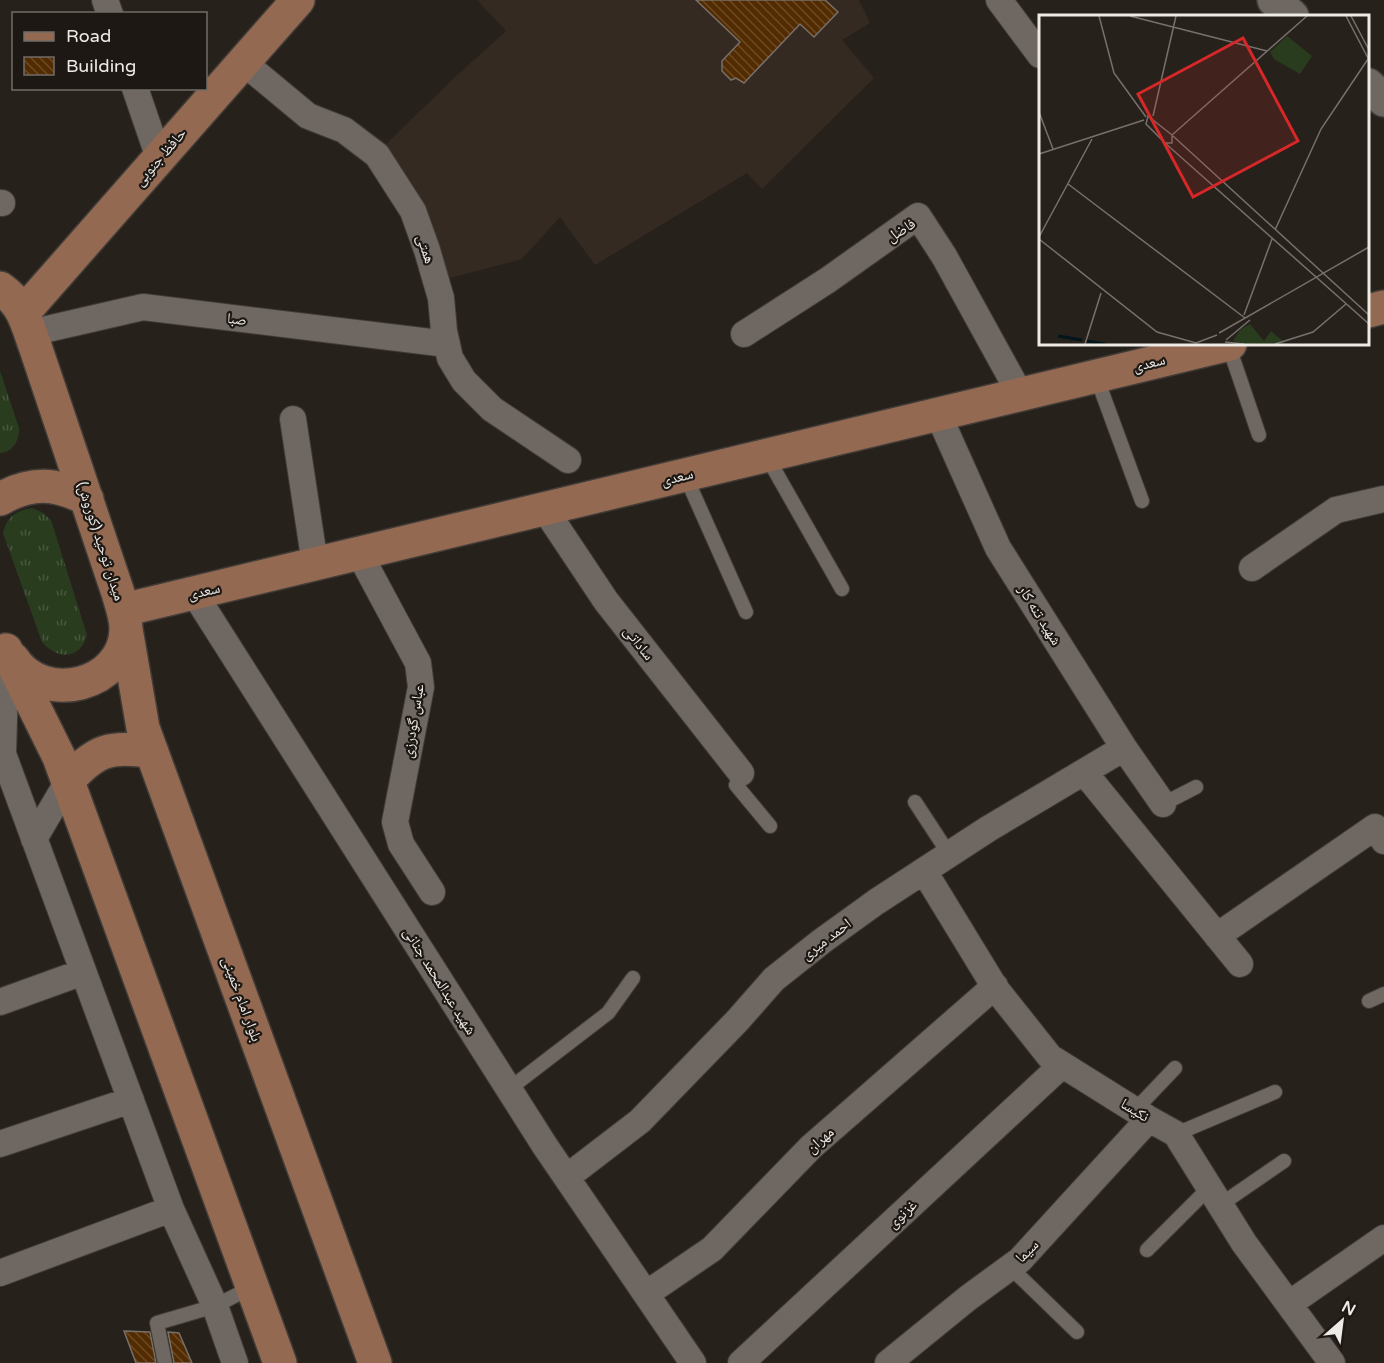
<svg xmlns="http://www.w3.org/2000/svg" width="1384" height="1363" font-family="'Varela Round','Noto Naskh Arabic',sans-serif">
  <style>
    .built { fill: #352a21 }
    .grass { fill: url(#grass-tufts) }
    .building { fill: url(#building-back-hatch); stroke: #776f69; stroke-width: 1.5 }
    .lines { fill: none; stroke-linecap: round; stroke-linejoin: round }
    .service-casing { stroke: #413c37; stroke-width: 16 }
    .minor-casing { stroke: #413c37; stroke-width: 28 }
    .tertiary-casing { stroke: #413c37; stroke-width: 36 }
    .secondary-casing { stroke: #413c37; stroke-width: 36 }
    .service { stroke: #6f6862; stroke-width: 14 }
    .minor { stroke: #6f6862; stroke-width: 26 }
    .tertiary { stroke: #6f6862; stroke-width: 33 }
    .secondary { stroke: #946952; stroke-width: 33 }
    .labels { text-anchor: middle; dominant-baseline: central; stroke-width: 4.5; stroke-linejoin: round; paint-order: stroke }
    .street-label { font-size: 15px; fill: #eeeae6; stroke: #1d1813 }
    .inset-river { fill: none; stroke: #01151c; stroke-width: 3 }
    .inset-road { fill: none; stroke: #77716d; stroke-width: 1.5 }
    .view { fill: #d62828; fill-opacity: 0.15; stroke: #d62828; stroke-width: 3 }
    .inset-edge { fill: none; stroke: #eeeae6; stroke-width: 3 }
  </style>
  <defs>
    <pattern id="grass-tufts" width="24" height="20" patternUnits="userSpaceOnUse" patternTransform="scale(1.5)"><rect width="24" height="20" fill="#293c1e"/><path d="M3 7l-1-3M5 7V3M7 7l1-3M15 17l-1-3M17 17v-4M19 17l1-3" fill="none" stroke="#48583f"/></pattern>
    <pattern id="building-back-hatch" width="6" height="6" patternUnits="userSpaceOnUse" patternTransform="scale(1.5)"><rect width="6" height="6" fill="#532b00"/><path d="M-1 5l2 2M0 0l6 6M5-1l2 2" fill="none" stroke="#6c4a25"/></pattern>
  </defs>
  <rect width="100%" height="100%" fill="#27211c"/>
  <!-- built -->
  <path class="built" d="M477,0H859L870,23L842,40L874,78L762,189L747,173L595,265L560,217L522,259L450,278L407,178L382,148L453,79L506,31Z"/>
  <!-- grass -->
  <path class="grass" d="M0,371L19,428C20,439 13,453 0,453Z
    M32,508L43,513L51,520L87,635C80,660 58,660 42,642L3,533C8,516 15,511 32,508Z"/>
  <!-- building -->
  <path class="building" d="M696,0H825L838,12L814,37L800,24L744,83L736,78L731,80L722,71V61L740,42Z
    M124,1331L150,1332L156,1363H136Z
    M168,1332L179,1333L192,1363H174Z"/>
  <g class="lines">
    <defs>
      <path id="service" d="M1228,344L1259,435
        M1096,376L1142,501
        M766,455L842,589
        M685,475L746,612
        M741,773L736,785L770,826
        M915,802L949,854
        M1163,804L1196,787
        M1369,1001L1384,994
        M509,1089L608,1013L633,978
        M1135,1110L1175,1068
        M1176,1134L1275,1092
        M1220,1205L1284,1161
        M1147,1250L1209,1188
        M1010,1267L1077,1332
        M165,1363L157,1323L215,1306L252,1287"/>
      <path id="minor" d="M105,0L110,14
        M999,0L1040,55
        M243,62L308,116L344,130L377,155L413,211L427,250L441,298L444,331L450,358L464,381L492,409L568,460
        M135,88L159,158
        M0,203H2
        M30,333L143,307L447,344
        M744,334L828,280L918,216L944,256L1020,394
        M938,414L998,548L1124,748L1163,804
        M293,419L315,564
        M544,508L606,601L741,773
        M359,553L418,663L421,687L395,822L401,844L432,892
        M1252,568L1336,510L1384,499
        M194,593L545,1146L693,1363
        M6,650L3,754L171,1209L215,1306L235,1363
        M1084,772L1240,964
        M34,839L68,781
        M924,871L996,989L1050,1057L1149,1119L1176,1134L1244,1243L1332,1363
        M1217,936L1375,827L1384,841
        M0,1002L83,972
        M0,1144L131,1100
        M567,1177L640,1121L737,1021L774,979L822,941L876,902L988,829L1124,748
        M0,1273L171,1209
        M646,1294L712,1249L811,1147L995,986
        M1289,1304L1384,1238
        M741,1363L1062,1065
        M888,1363L968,1298L1020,1260L1149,1119"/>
      <path id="tertiary" d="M1274,0L1292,16
        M1368,85L1384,100"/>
      <path id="secondary" d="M0,288C23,304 26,321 35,346L118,593C121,604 126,617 126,629C125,686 44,706 13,659
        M1368,311L1384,307
        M23,313L298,0
        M0,499C32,481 56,483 87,499
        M123,610L1230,344
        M126,629L143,728L375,1363
        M6,650L59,757L280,1363
        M68,781C95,750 111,745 152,752"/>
    </defs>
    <!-- service casing -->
    <use href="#service" class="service-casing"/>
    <!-- minor casing -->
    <use href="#minor" class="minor-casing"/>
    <!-- tertiary casing -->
    <use href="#tertiary" class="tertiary-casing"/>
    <!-- secondary casing -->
    <use href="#secondary" class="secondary-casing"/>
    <!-- service -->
    <use href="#service" class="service"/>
    <!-- minor -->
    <use href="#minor" class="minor"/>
    <!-- tertiary -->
    <use href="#tertiary" class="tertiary"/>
    <!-- secondary -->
    <use href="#secondary" class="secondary"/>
  </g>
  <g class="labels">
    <!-- street labels -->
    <g class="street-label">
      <text transform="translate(160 157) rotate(-49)">حافظ جنوبی</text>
      <text transform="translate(901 230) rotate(-32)">فاضل</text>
      <text transform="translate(426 249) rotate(72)">همتی</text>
      <text transform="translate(237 319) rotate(7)">صبا</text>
      <text transform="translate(1149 363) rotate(-14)">سعدی</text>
      <text transform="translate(677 477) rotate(-14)">سعدی</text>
      <text transform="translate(101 541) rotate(72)">میدان توحید (کوروش)</text>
      <text transform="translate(204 591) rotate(-13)">سعدی</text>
      <text transform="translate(1040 615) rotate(58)">شهید تنه کار</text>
      <text transform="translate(639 643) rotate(52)">ساداتی</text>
      <text transform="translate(413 721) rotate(-81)">عباس گودرزی</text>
      <text transform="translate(826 939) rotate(-37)">احمد میری</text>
      <text transform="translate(440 981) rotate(58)">شهید عبدالمحمد جنانی</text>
      <text transform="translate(242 999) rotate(70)">بلوار امام خمینی</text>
      <text transform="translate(1135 1110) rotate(32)">نکیسا</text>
      <text transform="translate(820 1140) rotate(-42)">مهران</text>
      <text transform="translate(902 1214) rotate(-43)">غزنوی</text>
      <text transform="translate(1027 1251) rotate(-45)">سیما</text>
    </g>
  </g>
  <!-- overview -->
  <g transform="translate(1039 15)">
    <rect width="330" height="330" fill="#27211c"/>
    <path d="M248,21L273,41L261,59L235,44L231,37ZM211,309L225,326L232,316L246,328L207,329L194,326L202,314Z" fill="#293c1e"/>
    <path class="inset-river" d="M19,321L43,325M48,326L66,329"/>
    <path class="inset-road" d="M60,1L75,58L107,102M91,1L228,36M307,1L330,45M312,1L330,35M0,97L14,134M109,101L133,120V128H126L107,109ZM114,101L137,1M133,120L268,1M134,121L330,300M126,128L330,309M0,139L105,105M29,169L206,303M236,215L282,114L329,44M0,222L53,124M0,224L118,317L157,328L178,320M205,300L233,224M180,318L330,232M187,325L211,305M186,327L205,329M46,329L62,278M236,329L274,317L307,289"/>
    <path class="view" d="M204,23L259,126L154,182L99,79Z"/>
    <rect width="330" height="330" class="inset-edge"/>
  </g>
  <!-- legend -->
  <rect x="12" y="12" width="195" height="78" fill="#1d1813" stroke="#716c67" stroke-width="1.5"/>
  <rect x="24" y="32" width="30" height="9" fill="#946952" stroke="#716c67" stroke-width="1.5"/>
  <text x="66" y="42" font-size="18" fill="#eeeae6">Road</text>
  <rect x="24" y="57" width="30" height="18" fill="url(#building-back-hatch)" stroke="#716c67" stroke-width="1.5"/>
  <text x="66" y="72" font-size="18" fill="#eeeae6">Building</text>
  <!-- north arrow -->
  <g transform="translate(1342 1321) rotate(28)" stroke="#1d1813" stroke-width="4.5" paint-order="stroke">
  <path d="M0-4.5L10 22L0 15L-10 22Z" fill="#eeeae6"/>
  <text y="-9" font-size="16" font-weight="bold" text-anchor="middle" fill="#eeeae6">N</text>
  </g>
</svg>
